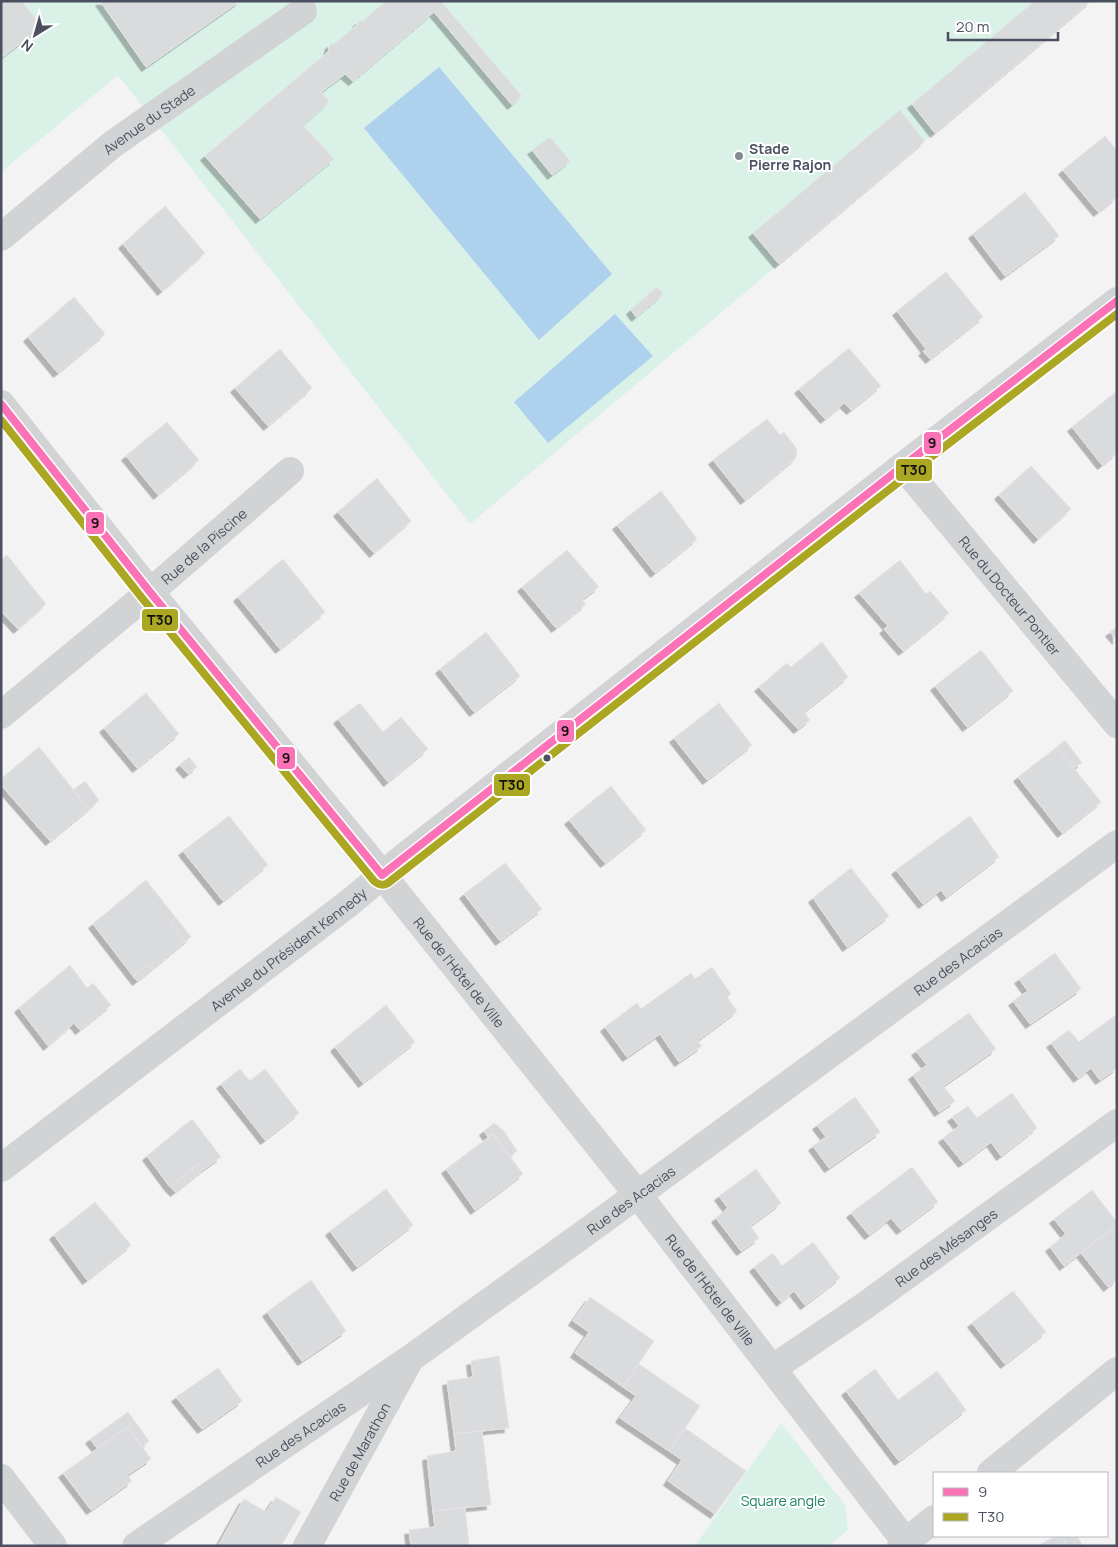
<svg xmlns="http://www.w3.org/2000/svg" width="1118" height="1547" font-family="Manrope,sans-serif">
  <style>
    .green { fill: #d9f1e7 }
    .water { fill: #aed2ed }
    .building { fill: #dadbdd; stroke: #e4e4e6; filter: url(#shadow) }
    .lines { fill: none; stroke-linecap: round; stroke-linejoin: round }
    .minor { stroke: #d1d3d5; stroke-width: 28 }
    .bus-1-casing { stroke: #fff; stroke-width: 11 }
    .bus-2-casing { stroke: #fff; stroke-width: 11 }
    .bus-1 { stroke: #fc72b6; stroke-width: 8 }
    .bus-2 { stroke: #aca723; stroke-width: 8 }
    .poi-dot { fill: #858993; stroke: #fff; stroke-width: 2 }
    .bus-dot { fill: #4a505f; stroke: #fff; stroke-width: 2 }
    .labels { text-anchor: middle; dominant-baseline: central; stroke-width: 4; stroke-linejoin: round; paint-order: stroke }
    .street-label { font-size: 14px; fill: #4a505f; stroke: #fff }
    .poi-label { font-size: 14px; font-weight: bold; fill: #4a505f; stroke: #fff; text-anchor: start }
    .park-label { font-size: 14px; fill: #1b8063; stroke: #fff }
    .line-badge { stroke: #fff; stroke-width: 2 }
    .pale-badge-label { font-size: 14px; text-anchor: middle; font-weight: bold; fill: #111 }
  </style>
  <defs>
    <filter id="shadow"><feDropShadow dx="-4.5" dy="4.5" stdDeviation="0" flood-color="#0004"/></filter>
  </defs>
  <rect width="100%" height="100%" fill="#f3f3f3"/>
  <!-- green -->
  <path class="green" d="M1,1H1091L470,524L118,75L1,172Z
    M781,1423L845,1505L848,1530L828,1546H695Z"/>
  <!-- water -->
  <path class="water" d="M439,67L612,274L539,340L364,128Z
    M615,314L653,356L548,443L514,402Z"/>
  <!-- building -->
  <path class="building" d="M1,1H22L42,27L1,58Z
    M100,1H240L146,67Z
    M386,1H441L522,96L512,105L434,12L353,81L345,74L321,92L329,102L303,125L334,159L260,219L205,156L329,51L328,49L330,48L329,46L332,43L333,45L358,24L357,23L360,20L362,22Z
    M1035,1H1091L935,133L912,104Z
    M900,110L925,141L779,264L753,233Z
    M1105,136L1117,151V197L1098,212L1063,170Z
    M550,137L570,161L552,175L532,150Z
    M1025,192L1059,236L1005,276L973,234Z
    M165,206L205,253L162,291L123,244Z
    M946,272L983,317L930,359L923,351L926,349L897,311Z
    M657,287L663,294L636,317L631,310Z
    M74,297L105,334L58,373L28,337Z
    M849,348L881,386L851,410L844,403L825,419L799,389Z
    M280,349L312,388L268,426L235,388Z
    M1117,391V453L1102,465L1072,427Z
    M767,419L780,435L784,432L796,448L797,454L795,459L745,500L713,460Z
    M167,422L199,460L158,495L126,456Z
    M1031,466L1071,509L1038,539L999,495Z
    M377,478L411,521L374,553L338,512Z
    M661,491L697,539L655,573L617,525Z
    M567,550L599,587L581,600L586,604L556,628L522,587Z
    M7,555L46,604L18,629L1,611V560Z
    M283,559L325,612L280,649L238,597Z
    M900,560L926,594L930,591L949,613L903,651L884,629L888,626L859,593Z
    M1117,627V640L1110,632Z
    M486,632L520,676L474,712L440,669Z
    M822,642L848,677L804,712L810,720L798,729L759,687L787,663L791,667Z
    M981,650L1013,691L967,727L935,686Z
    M146,693L179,734L137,768L104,728Z
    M360,703L383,732L401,717L428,749L388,782L338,719Z
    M719,703L752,745L707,780L674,738Z
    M1065,740L1082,763L1074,768L1057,747Z
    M39,747L89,809L50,841L1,785V779Z
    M1057,747L1101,802L1062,833L1018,777Z
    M189,757L197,767L188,774L180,765Z
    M85,781L99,800L89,809L73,790Z
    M611,786L646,830L605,863L569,820Z
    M229,816L268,865L223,901L183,851Z
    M970,816L999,857L946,897L941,890L923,904L896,870Z
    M505,863L542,909L500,941L464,894Z
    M851,868L889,916L847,947L813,898Z
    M146,880L176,918L170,923L185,942L152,969L147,964L133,976L93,924Z
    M176,918L191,937L185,942L170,923Z
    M1055,953L1081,989L1030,1024L1013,1001L1028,991L1019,979Z
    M147,964L152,969L137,981L133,976Z
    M70,965L87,988L93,983L111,1005L80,1030L74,1023L48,1046L19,1008Z
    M712,967L731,994L727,997L737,1011L697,1041L702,1046L679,1062L660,1034L627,1057L605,1027L637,1003L641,1009L691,973L695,979Z
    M386,1005L415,1042L363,1083L335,1047Z
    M969,1013L996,1049L943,1086L955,1101L939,1112L913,1075L927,1065L916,1051Z
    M1117,1014V1068L1100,1080L1091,1068L1078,1078L1051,1043L1069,1030L1079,1042Z
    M240,1069L250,1081L265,1069L299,1113L265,1140L221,1084Z
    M1012,1093L1037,1128L1001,1156L991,1142L963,1163L943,1138L959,1126L952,1117L968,1106L977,1118Z
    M855,1097L880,1132L829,1168L813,1146L826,1137L817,1125Z
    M192,1119L221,1157L204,1169L199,1164L170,1187L147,1156Z
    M494,1123L504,1131L517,1151L510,1157L493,1134L488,1137L484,1131Z
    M493,1134L523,1174L475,1210L446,1169Z
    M199,1164L204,1169L175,1192L170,1187Z
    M912,1167L938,1202L901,1230L891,1218L869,1235L851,1213Z
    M756,1169L781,1203L750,1226L759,1238L741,1251L716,1218L728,1208L719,1196Z
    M386,1189L413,1225L357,1267L330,1231Z
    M1092,1190L1117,1222V1225L1064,1266L1050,1247L1066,1234L1054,1219Z
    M95,1202L131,1245L87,1280L54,1235Z
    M1117,1225V1280L1108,1287L1081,1253Z
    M813,1242L840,1278L805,1305L794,1291L781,1302L754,1267L773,1253L782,1266Z
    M311,1280L346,1331L302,1361L267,1312Z
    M1013,1291L1046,1332L1005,1364L972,1323Z
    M590,1297L654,1341L623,1387L575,1353L589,1332L573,1321Z
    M499,1356L509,1428L454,1434L447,1381L473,1377L471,1361Z
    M639,1364L700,1406L669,1451L620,1418L636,1396L623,1387Z
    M218,1368L242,1401L202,1429L176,1397Z
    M875,1369L898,1400L937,1371L966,1410L899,1461L846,1391Z
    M128,1412L149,1441L142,1446L128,1427L97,1448L90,1439Z
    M128,1427L151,1459L127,1475L132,1481L91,1510L63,1473Z
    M685,1428L746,1471L715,1514L668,1481L682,1460L669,1451Z
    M482,1431L491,1505L433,1511L427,1456L456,1451L454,1434Z
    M276,1497L301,1512L281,1546H218L244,1499L266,1512Z
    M465,1507L469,1546H411L409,1530L435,1527L433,1511Z
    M1056,1536H1062L1067,1546H1037Z
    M1062,1536H1077L1083,1546H1067Z"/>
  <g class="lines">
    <!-- minor -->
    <g class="minor">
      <path id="s1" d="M1,237L113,144L303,11"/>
      <path id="s2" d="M1,404L150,592L367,856L638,1195L909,1546"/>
      <path id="s3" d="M903,466L1117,724"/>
      <path id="s4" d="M1,715L150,592L290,471"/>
      <path id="s5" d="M1,1168L349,903L403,858L903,466L1117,301"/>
      <path id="s6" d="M773,1368L863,1307L1117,1123"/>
      <path d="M991,1473L1117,1371"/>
      <path d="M1,1478L53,1546"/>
      <path id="s7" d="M136,1546L411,1358L585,1233L1117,844"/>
      <path id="s8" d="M307,1546L408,1363"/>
      <path d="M901,1546L934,1519"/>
    </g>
    <defs>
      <path id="bus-1" d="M1,404L150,592L382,875
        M382,875L903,466L1117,301"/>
      <path id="bus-2" d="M1,420L142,598L374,881C379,885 383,886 388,883L909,474L1117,314"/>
    </defs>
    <!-- bus-1 casing -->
    <use href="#bus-1" class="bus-1-casing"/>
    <!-- bus-2 casing -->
    <use href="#bus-2" class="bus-2-casing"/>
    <!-- bus-1 -->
    <use href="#bus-1" class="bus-1"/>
    <!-- bus-2 -->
    <use href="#bus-2" class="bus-2"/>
  </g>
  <!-- markers -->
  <circle class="poi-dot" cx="739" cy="156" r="5"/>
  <circle class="bus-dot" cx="547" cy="758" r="4.5"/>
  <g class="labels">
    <!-- street labels -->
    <g class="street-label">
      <text stroke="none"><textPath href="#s1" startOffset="189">Avenue du Stade</textPath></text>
      <text stroke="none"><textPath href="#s4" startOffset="264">Rue de la Piscine</textPath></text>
      <text stroke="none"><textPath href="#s3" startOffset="168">Rue du Docteur Pontier</textPath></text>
      <text stroke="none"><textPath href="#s5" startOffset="361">Avenue du Président Kennedy</textPath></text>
      <text stroke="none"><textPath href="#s7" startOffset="1009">Rue des Acacias</textPath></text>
      <text stroke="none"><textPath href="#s2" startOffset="730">Rue de l'Hôtel de Ville</textPath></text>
      <text stroke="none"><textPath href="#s7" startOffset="604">Rue des Acacias</textPath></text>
      <text stroke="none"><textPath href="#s6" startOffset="211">Rue des Mésanges</textPath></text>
      <text stroke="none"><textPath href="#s2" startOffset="1135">Rue de l'Hôtel de Ville</textPath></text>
      <text stroke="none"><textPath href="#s7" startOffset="199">Rue des Acacias</textPath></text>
      <text stroke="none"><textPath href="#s8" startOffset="108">Rue de Marathon</textPath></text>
    </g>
    <!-- poi labels -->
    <g class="poi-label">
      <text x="749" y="148">Stade<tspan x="749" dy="16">Pierre Rajon</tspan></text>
    </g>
    <!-- park labels -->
    <g class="park-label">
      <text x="783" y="1500">Square angle</text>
    </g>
  </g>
  <g class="line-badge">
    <rect x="923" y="431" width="19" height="24" rx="5" fill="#fc72b6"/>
    <rect x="895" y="458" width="38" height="24" rx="5" fill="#aca723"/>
    <rect x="85" y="511" width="20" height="24" rx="5" fill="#fc72b6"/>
    <rect x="141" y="608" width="38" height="24" rx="5" fill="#aca723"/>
    <rect x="556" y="719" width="19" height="24" rx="5" fill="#fc72b6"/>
    <rect x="276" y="746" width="20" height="24" rx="5" fill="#fc72b6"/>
    <rect x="493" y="773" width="38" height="24" rx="5" fill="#aca723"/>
  </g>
  <g class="pale-badge-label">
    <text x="932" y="448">9</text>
    <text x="914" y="475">T30</text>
    <text x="95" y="528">9</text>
    <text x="160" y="625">T30</text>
    <text x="565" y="736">9</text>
    <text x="286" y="763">9</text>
    <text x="512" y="790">T30</text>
  </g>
  <!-- border -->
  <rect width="1118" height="1547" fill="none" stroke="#4a505f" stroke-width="5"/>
  <!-- legend -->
  <rect x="933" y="1472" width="175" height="65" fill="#ffffff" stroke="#b7b9bf"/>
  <rect x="943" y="1488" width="25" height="8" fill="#fc72b6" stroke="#b7b9bf"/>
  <text x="978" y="1497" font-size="15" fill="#4a505f">9</text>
  <rect x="943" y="1513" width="25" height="8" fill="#aca723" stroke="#b7b9bf"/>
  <text x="978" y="1522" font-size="15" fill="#4a505f">T30</text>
  <!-- north arrow -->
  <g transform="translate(35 35) rotate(217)" stroke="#ffffff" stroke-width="4" paint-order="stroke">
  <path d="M0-4L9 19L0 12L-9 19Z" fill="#4a505f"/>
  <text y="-8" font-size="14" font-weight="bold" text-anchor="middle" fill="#4a505f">N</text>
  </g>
  <!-- scale -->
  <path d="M948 32v8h110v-8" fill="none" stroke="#4a505f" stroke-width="2.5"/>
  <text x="956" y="32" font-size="15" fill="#4a505f" stroke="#ffffff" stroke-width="4" paint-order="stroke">20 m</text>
</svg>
